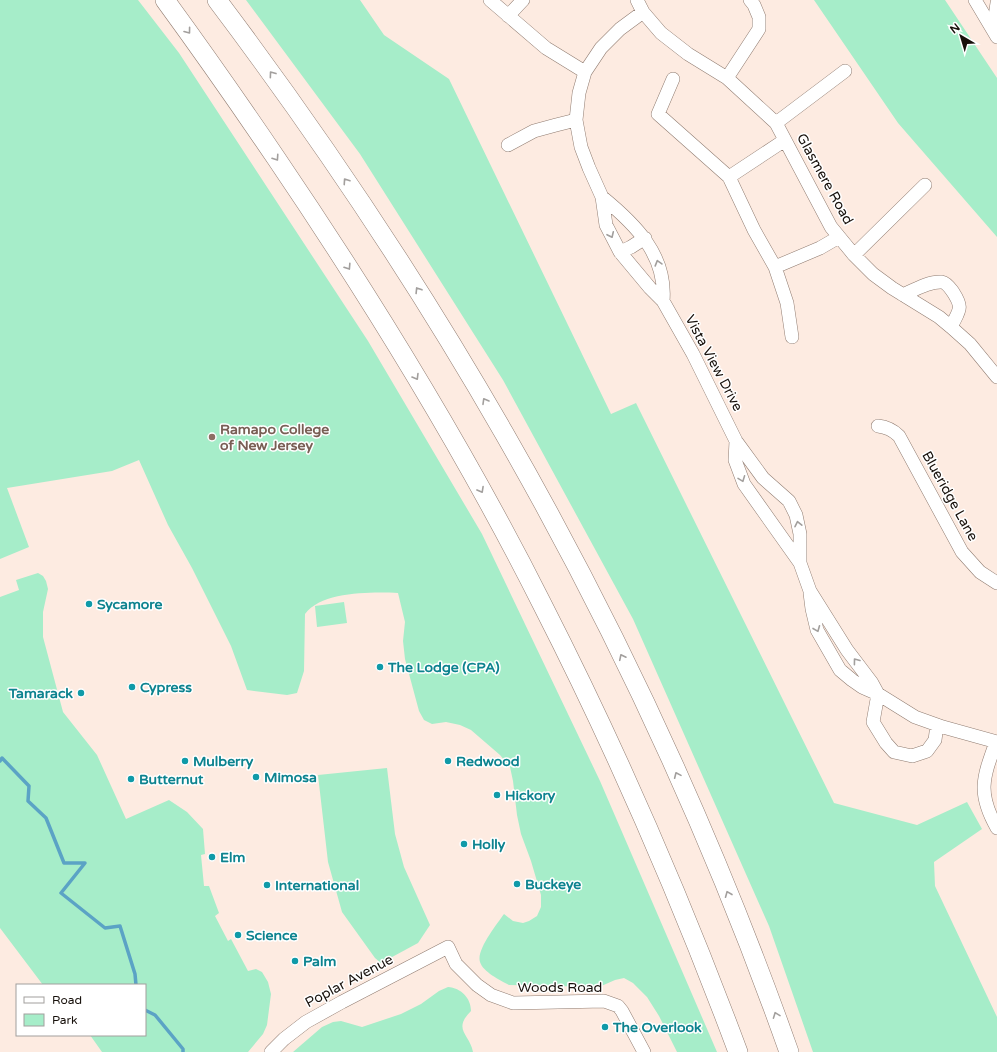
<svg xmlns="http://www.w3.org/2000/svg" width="997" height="1052" font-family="'Varela Round',sans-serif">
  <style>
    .green { fill: #a6edc9 }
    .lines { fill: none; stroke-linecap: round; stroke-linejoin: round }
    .stream { stroke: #5ba3c5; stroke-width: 3.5 }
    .minor-casing { stroke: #907c71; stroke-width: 14 }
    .highway-casing { stroke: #907c71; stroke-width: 20 }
    .minor { stroke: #fff; stroke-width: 13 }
    .highway { stroke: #fff; stroke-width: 19 }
    .oneway { stroke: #a29f9d }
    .education-dot { fill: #8d6e63; stroke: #fff; stroke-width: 1.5 }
    .culture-dot { fill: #0f9aa8; stroke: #fff; stroke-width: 1.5 }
    .labels { text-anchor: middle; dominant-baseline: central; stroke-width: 3; stroke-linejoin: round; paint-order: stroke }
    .street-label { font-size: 14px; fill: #17100b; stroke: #fff }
    .education-label { font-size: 14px; font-weight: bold; fill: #785e54; stroke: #fff; text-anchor: start }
    .culture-label { font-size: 14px; font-weight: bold; fill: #0d838f; stroke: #fff; text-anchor: start }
  </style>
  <rect width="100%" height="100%" fill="#fdebe1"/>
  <!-- green -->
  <path class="green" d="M0,0H138L179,53L368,341L482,534L600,781L717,1052H677L659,1016L647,997L633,983L624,978L615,980L599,987L509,985C500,980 483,972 480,962C476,950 497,924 504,914L513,921L523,923L529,921L537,916L541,907V895L531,861L521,834L517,815L513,781L510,767L500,755L471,730L460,725L446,722L432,724L424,720L419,711L405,659L403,641L405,622L398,593C373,592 322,591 305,614L304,671L297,693L287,695L247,690L231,646L192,568L168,525L139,460L112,471L7,488L29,547L0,559Z
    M246,0H360L384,35L449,79L611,414L636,403L834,803L917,825L967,802L982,829L934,862L935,886L997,1017V1052H813L769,926L633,619L503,380L360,154Z
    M814,0H945L997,78V237L898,123Z
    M38,573L43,576L46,581L48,589L43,612V637L63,712L97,755L126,819L169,800L187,812L203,829L205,854L201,855L204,886H209L219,913L215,916L228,941L231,939L248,971L256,969L262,972L268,982L271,994L267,1025L263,1034L248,1052H102L90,1035H145V985H43L0,928V597L19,590L16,580Z
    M344,602L347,623L317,627L315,606Z
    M387,768L395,834L404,867L430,925L418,943L381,963L375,958L342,912L328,862L318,775Z
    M448,987C461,988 471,998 471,1011C452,1030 470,1034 473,1052H293L322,1027L333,1022L341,1021L362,1027L401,1014L421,1004L439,991Z"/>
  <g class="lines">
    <!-- stream -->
    <path class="stream" d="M0,761L2,758L29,786L28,801L46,818L64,863H85L61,893L105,928L120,926L135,974L136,985
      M145,1010L155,1015L183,1049V1052"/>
    <defs>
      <path id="minor" d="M490,0L546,48L585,72
        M637,0L643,12L661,33L688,54L727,78L776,123L831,227L854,255L873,274L892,288L939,317L951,327L970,344L997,377
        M975,0L997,37
        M643,12L620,29L601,48L585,72L579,93L576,120L581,147L589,168L602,197L606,225L620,252L650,288L663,301L693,354L736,441L763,478L789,501L796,515L800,534V563
        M508,16L523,0
        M993,30L997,3
        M727,78L759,29V17L754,5L750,0
        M673,79L658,114L729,177L754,230L775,267L787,303L792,337
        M776,123L845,71
        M508,145L534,131L556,125L576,120
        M729,177L785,140
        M602,197C635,224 667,255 663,301
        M620,252L631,247L645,238
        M854,255L925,185
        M775,267L820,248L839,237
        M903,295C914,290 929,281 942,282C947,283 950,288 953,292C964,309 959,310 951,327
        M878,426C887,427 893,430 899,436L962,552L980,572L997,583
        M736,441L735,460L744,484L800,563L810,591L847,650L872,683L878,694
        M810,593L812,609L817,630L840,670L852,680L862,687L878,694L915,717L943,727L997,742
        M878,694L873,722L886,743L894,752L912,756L927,751L935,740L937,725
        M996,742C983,778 977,793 997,828
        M271,1052L284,1039L306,1022L342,1002L448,947L456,964L477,985L491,995L513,1003L604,1001L618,1006L622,1011L644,1052"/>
      <path id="highway" d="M165,0C203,52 240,105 276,158C373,301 464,449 542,604C616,749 681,899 738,1052
        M217,0C321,138 418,283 504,433C616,628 714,840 789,1052"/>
    </defs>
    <!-- minor casing -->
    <use href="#minor" class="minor-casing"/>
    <!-- highway casing -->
    <use href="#highway" class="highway-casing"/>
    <!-- minor -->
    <use href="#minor" class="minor"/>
    <!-- highway -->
    <use href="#highway" class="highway"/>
  </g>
  <!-- one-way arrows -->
  <defs><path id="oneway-chevron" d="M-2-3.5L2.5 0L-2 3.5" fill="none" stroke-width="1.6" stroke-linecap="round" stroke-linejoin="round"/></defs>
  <g class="oneway">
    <use href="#oneway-chevron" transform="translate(188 31) rotate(53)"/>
    <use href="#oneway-chevron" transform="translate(272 74) rotate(-126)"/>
    <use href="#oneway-chevron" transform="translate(276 158) rotate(56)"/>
    <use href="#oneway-chevron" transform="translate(346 181) rotate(-124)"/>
    <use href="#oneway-chevron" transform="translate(611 235) rotate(65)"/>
    <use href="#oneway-chevron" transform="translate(658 263) rotate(-106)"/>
    <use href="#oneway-chevron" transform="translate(348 267) rotate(57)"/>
    <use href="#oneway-chevron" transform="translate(418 290) rotate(-122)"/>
    <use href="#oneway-chevron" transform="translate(416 377) rotate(59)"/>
    <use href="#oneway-chevron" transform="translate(485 401) rotate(-120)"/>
    <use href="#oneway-chevron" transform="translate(742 479) rotate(69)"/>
    <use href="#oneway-chevron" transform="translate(481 490) rotate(61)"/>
    <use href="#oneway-chevron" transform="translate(798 524) rotate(-102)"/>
    <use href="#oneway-chevron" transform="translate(817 629) rotate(68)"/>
    <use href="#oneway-chevron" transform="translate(622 657) rotate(-116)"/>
    <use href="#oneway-chevron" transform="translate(856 661) rotate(-127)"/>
    <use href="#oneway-chevron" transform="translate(677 775) rotate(-114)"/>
    <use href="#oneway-chevron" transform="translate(728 894) rotate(-112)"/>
    <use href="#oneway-chevron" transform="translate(776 1015) rotate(-111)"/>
  </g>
  <!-- markers -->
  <circle class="education-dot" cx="212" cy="437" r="4"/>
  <g class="culture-dot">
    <circle cx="89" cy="604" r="4"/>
    <circle cx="380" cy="667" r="4"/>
    <circle cx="132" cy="687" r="4"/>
    <circle cx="81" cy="693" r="4"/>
    <circle cx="185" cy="761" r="4"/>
    <circle cx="448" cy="761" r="4"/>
    <circle cx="256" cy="777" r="4"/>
    <circle cx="131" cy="779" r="4"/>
    <circle cx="497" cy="795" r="4"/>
    <circle cx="464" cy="844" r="4"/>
    <circle cx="212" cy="857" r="4"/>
    <circle cx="517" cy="884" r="4"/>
    <circle cx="267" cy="885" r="4"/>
    <circle cx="238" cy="935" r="4"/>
    <circle cx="295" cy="961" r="4"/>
    <circle cx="605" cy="1027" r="4"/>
  </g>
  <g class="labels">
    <!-- street labels -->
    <g class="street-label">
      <text transform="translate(825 179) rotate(61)">Glasmere Road</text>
      <text transform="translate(714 363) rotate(62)">Vista View Drive</text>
      <text transform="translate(950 496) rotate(61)">Blueridge Lane</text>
      <text transform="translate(349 981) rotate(-28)">Poplar Avenue</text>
      <text x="560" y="987">Woods Road</text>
    </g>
    <!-- education labels -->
    <g class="education-label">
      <text x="220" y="429">Ramapo College<tspan x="220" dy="16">of New Jersey</tspan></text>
    </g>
    <!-- culture labels -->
    <g class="culture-label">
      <text x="97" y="604">Sycamore</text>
      <text x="388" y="667">The Lodge (CPA)</text>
      <text x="140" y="687">Cypress</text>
      <text x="73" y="693" text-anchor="end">Tamarack</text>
      <text x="193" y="761">Mulberry</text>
      <text x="456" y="761">Redwood</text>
      <text x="264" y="777">Mimosa</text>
      <text x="139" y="779">Butternut</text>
      <text x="505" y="795">Hickory</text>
      <text x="472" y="844">Holly</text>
      <text x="220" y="857">Elm</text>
      <text x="525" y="884">Buckeye</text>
      <text x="275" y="885">International</text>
      <text x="246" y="935">Science</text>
      <text x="303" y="961">Palm</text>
      <text x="613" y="1027">The Overlook</text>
    </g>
  </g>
  <!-- legend -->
  <rect x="16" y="984" width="130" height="52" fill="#ffffff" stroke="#a29f9d"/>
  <rect x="24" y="997" width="20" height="6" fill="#ffffff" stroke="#a29f9d"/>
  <text x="52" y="1004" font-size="12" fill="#17100b">Road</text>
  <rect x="24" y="1014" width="20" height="12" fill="#a6edc9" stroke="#a29f9d"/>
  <text x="52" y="1024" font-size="12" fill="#17100b">Park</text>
  <!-- north arrow -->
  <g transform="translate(961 36) rotate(322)" stroke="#ffffff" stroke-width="3" paint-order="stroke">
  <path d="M0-3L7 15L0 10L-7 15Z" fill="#17100b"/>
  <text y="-6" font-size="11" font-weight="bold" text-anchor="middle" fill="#17100b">N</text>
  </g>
</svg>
